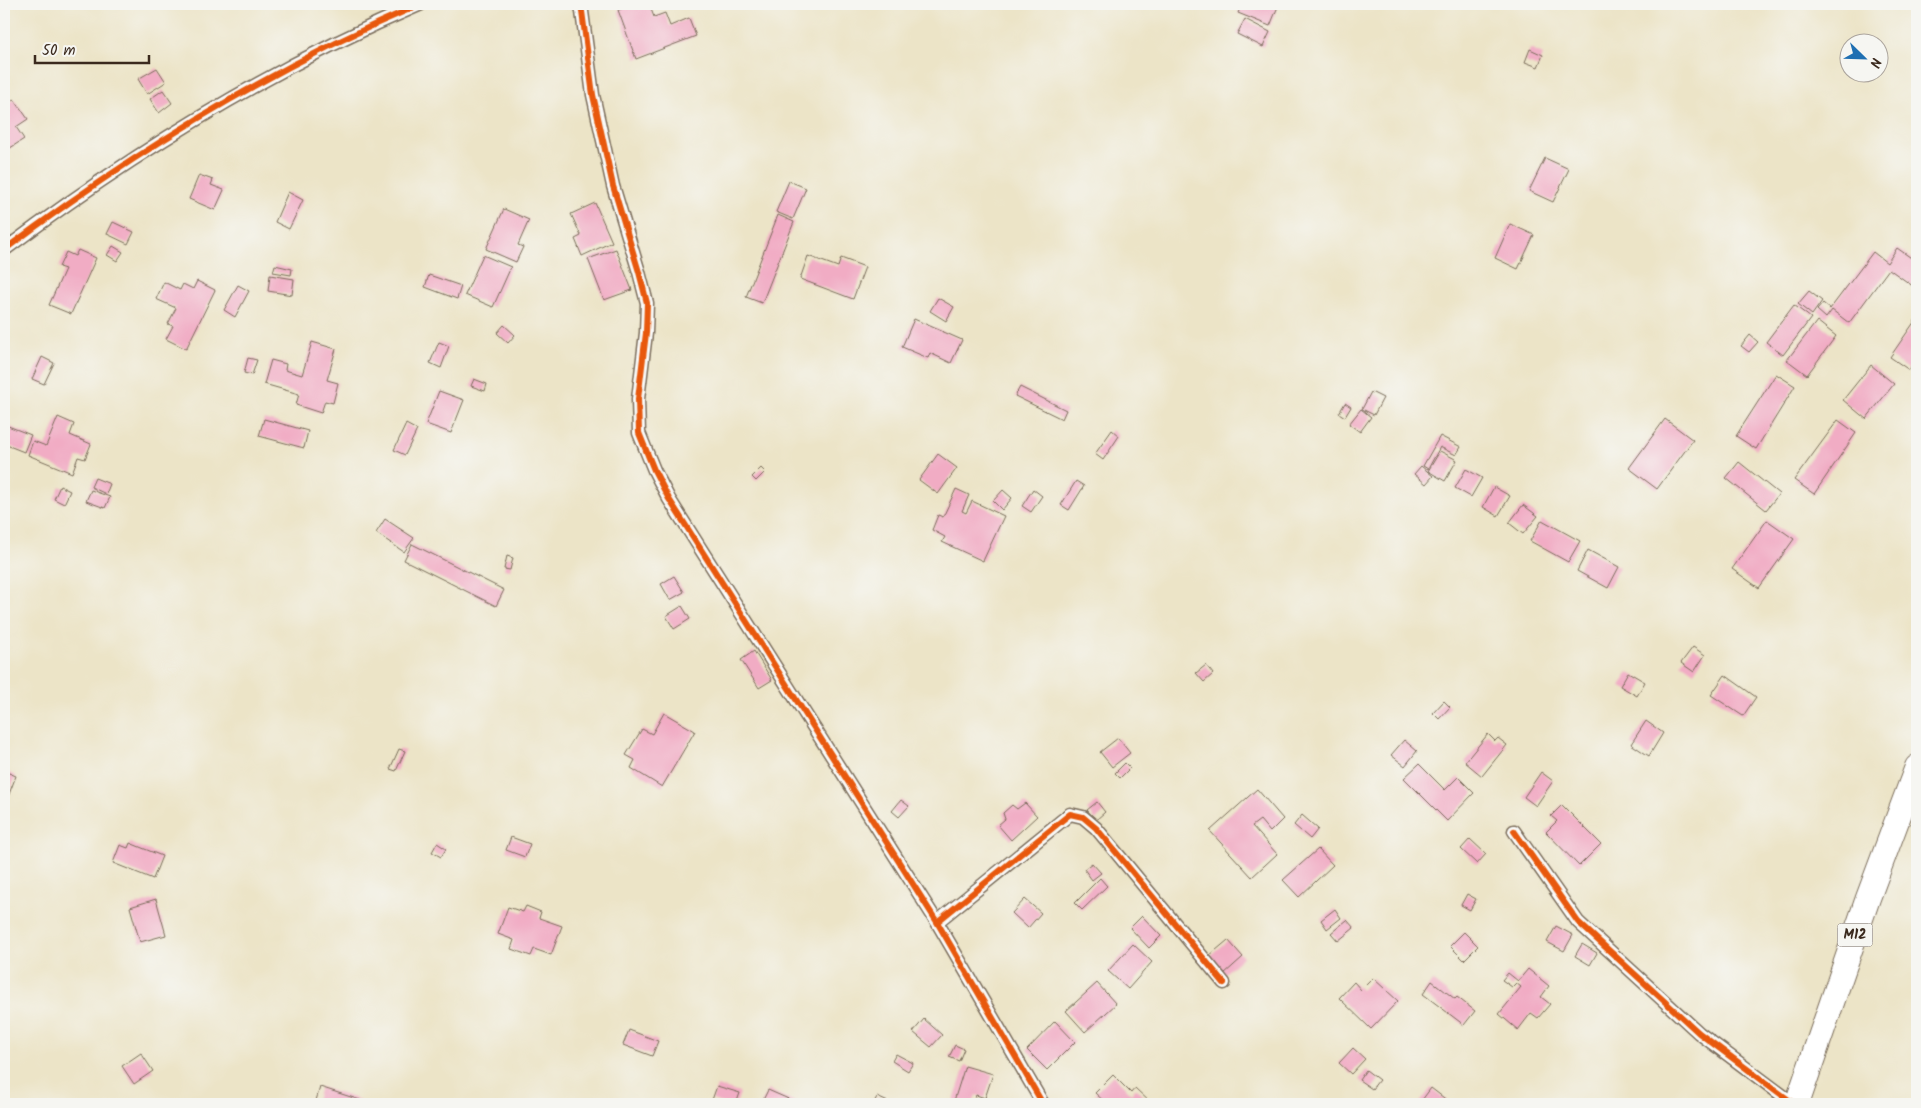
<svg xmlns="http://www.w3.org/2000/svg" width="1921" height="1108" font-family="Kalam,sans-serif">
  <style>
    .building { fill: #f1acc4 }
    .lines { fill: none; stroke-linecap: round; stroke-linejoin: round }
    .street-casing { stroke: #796b59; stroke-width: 15 }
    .highway-casing { stroke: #796b59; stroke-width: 26 }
    .street { stroke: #fff; stroke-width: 12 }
    .highway { stroke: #fff; stroke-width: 24 }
    .cycleway-casing { stroke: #f6f6f2; stroke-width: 9 }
    .cycleway { stroke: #e8590c; stroke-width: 6 }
    .labels { text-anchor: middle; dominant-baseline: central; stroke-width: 5; stroke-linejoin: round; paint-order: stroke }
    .shield { fill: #f6f6f2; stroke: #73675e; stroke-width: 1 }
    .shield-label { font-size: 14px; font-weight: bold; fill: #3b2a1e }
  </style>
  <rect width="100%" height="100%" fill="#f6f6f2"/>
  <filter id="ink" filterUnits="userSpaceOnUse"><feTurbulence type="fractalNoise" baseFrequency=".02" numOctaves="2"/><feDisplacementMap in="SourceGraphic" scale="10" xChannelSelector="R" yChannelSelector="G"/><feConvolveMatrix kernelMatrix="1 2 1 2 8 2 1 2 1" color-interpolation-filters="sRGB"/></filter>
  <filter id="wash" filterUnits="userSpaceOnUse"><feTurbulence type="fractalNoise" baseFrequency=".0096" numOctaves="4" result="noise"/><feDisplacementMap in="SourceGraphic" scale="20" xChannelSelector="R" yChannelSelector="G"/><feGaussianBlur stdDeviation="1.12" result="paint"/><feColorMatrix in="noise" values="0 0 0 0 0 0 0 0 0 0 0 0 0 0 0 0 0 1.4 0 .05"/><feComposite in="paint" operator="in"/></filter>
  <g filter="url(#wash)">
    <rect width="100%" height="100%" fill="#ece4c7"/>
    <g id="blocks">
      <!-- building -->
      <path class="building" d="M635,4H649L654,17L665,13L670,26L689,18L696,36L636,59L618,10Z
        M1242,4H1279L1270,26L1238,13Z
        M1245,19L1270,32L1263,47L1237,34Z
        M1530,49L1543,55L1538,67L1525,62Z
        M157,68L166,82L147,94L138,79Z
        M163,90L172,103L159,113L150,99Z
        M14,99L28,119L16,127L24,139L4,152V106Z
        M1545,158L1569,169L1553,202L1529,191Z
        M199,175L213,180L211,185L224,190L215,210L189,199Z
        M789,181L806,188L793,219L776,212Z
        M288,192L303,200L289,229L275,222Z
        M595,203L612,242L582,256L575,239L581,236L571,214Z
        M504,209L529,220L518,245L523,247L516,262L486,249Z
        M778,215L794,222L762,303L746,297Z
        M113,222L134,232L128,244L107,234Z
        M1510,224L1534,235L1518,269L1495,258Z
        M113,246L123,252L117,261L107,255Z
        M1897,248L1917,262V289L1889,269L1849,323L1832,310L1826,318L1817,310L1823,303L1830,309L1873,252L1887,263Z
        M616,249L632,290L604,300L588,259Z
        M78,250L96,258L71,314L49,305L65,269L59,267L66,252L75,256Z
        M483,255L511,267L493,307L465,295Z
        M808,256L838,267L841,258L865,267L853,299L800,279Z
        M275,265L292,269L291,275L273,272Z
        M270,275L294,279L292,295L268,291Z
        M429,275L461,286L457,299L425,287Z
        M197,281L215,290L186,349L166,339L173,326L168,324L176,308L156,299L164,282L180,290L183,284L193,289Z
        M238,285L249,291L235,317L224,310Z
        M1809,291L1822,301L1812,315L1798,304Z
        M938,298L954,307L946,321L930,311Z
        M1794,305L1811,318L1783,355L1766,342Z
        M1917,318V358L1909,370L1890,357Z
        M914,319L962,340L951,363L930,353L928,358L902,347Z
        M1817,321L1836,336L1807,375L1787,360Z
        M504,325L515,335L508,343L497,333Z
        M1750,335L1758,342L1749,352L1741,346Z
        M312,342L336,349L327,380L338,383L333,403L325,401L321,413L296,405L299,394L264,384L271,360L286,364L285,370L302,375Z
        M439,342L449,346L441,368L430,363Z
        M42,357L54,363L44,384L32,379Z
        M248,358L257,360L252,375L244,373Z
        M1871,365L1894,384L1866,419L1843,400Z
        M1776,374L1795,386L1756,449L1736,436Z
        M474,379L487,384L485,391L471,386Z
        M1020,387L1066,410L1062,419L1015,396Z
        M439,391L464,400L451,433L426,424Z
        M1371,392L1383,398L1374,415L1362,409Z
        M1345,403L1351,407L1345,417L1339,413Z
        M1361,409L1371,417L1360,432L1349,424Z
        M58,417L74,424L70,435L91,444L85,459L78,457L72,473L28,455L33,441L46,446Z
        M264,419L308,431L304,448L259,436Z
        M1665,419L1693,440L1657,489L1629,468Z
        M1838,420L1856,433L1814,494L1794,480Z
        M406,424L417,430L405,455L394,450Z
        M8,426L31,435L24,452L4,444V438Z
        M1112,430L1119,436L1103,460L1095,454Z
        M1440,436L1461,447L1456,455L1440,447L1428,469L1423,466Z
        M1440,451L1457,460L1445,481L1428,471Z
        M938,454L957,468L938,494L919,480Z
        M1739,462L1779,494L1766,510L1726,478Z
        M1421,466L1433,476L1426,484L1414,474Z
        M761,468L765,472L756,481L752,477Z
        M1466,469L1482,478L1471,497L1455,488Z
        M95,478L110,484L106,494L91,487Z
        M1076,481L1084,486L1069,510L1061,505Z
        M60,486L70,491L64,504L54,499Z
        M1494,487L1510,496L1498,516L1483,507Z
        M956,489L969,495L962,511L966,513L972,501L1004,516L983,561L942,542L945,537L932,530L938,515L943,517Z
        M1033,489L1042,496L1031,512L1022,506Z
        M91,490L110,497L105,508L86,501Z
        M1003,490L1012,498L1002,510L993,501Z
        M1523,505L1538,516L1523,534L1509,523Z
        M385,519L414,538L404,552L376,533Z
        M1542,520L1580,541L1568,562L1530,541Z
        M1767,520L1794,539L1759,588L1732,569Z
        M412,544L504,590L496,606L404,560Z
        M1588,550L1619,567L1608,588L1577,571Z
        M507,556L513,558L510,570L504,569Z
        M674,576L684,592L670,600L661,584Z
        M682,606L690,619L674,629L666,616Z
        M1693,647L1705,655L1694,672L1681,663Z
        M754,651L772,680L759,688L741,660Z
        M1206,665L1213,674L1204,682L1196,673Z
        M1628,672L1645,682L1637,696L1620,686Z
        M1725,675L1756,697L1743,716L1711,695Z
        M1444,701L1450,707L1439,719L1433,713Z
        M664,713L695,731L662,787L631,768L635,760L626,755L642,729L652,734Z
        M1646,721L1663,733L1649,756L1631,744Z
        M1488,734L1495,741L1498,738L1507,745L1482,776L1465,762Z
        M1118,738L1130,753L1112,767L1100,752Z
        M1404,740L1417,751L1405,766L1391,755Z
        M399,749L405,751L396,771L390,769Z
        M1125,763L1130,768L1120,778L1115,773Z
        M1419,764L1445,790L1458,777L1474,793L1447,821L1404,778Z
        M4,771L16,776L4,807Z
        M1541,772L1553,781L1536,806L1524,797Z
        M1257,789L1283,819L1270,832L1260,820L1252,826L1277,854L1252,877L1210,831Z
        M901,800L909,806L899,817L892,811Z
        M1097,802L1105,812L1096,820L1087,810Z
        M1025,803L1037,816L1011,840L998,825L1005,819L1003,813L1012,805L1017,809Z
        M1562,805L1601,844L1579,866L1546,832L1557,821L1551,816Z
        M1302,815L1318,829L1310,839L1294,825Z
        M511,837L530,844L525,857L506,850Z
        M1470,839L1486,854L1477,864L1461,849Z
        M130,843L162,856L153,879L113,863L120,845L128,848Z
        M437,843L446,849L441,857L432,852Z
        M1318,849L1333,865L1299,897L1283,880Z
        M1092,863L1101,873L1092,880L1084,869Z
        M1100,878L1107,886L1082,910L1075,903Z
        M1467,894L1476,899L1470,910L1461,905Z
        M156,899L166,935L140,942L130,907Z
        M1025,899L1041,913L1028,928L1012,913Z
        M526,906L541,912L539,918L562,926L551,955L534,949L531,956L511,949L514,940L498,934L508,907L523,912Z
        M1335,909L1341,918L1327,929L1321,920Z
        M1142,916L1161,936L1149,948L1130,928Z
        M1347,920L1354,928L1338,941L1331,933Z
        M1556,926L1573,935L1564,951L1547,942Z
        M1464,932L1478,946L1464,960L1450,946Z
        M1228,940L1243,957L1224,974L1209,956Z
        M1133,944L1152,962L1128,989L1108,971Z
        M1582,944L1597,953L1590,965L1575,956Z
        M1528,969L1549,986L1541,997L1550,1004L1538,1018L1531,1013L1518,1030L1499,1014L1521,987L1516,983L1512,987L1502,980L1508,973L1518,981Z
        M1373,978L1398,1001L1371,1029L1339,998L1354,982L1361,990Z
        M1432,981L1455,999L1457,997L1475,1011L1464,1025L1423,994Z
        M1097,983L1116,1004L1085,1032L1066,1011Z
        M924,1019L942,1035L931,1047L913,1032Z
        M1055,1021L1075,1042L1047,1070L1027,1050Z
        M629,1030L658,1041L652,1056L623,1045Z
        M955,1045L964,1049L959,1061L949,1057Z
        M1353,1048L1365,1059L1351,1074L1339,1063Z
        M141,1053L153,1071L134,1084L122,1066Z
        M896,1054L913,1063L908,1071L892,1061Z
        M965,1066L993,1074L985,1098L976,1095L973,1104H953Z
        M1366,1070L1379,1080L1372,1089L1359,1080Z
        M1113,1075L1131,1093L1135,1088L1152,1104H1107L1095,1093Z
        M717,1086L740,1093L736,1104H725L712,1100Z
        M320,1087L360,1100L359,1104H315Z
        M1431,1088L1448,1101L1445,1104H1419Z
        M768,1090L800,1104H761Z
        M877,1097L888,1102L887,1104H873Z"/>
    </g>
  </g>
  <g filter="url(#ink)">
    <use href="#blocks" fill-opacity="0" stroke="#796b59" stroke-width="1"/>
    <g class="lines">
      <defs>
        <path id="street" d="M581,4L593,95L613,186L639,272L647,303L646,333L638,399L639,433L654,470L669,499L937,922L1043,1104
          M4,250C133,153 272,67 421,4
          M1514,831L1578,922L1699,1033L1794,1104
          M937,922L1070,814L1083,817L1096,828L1224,983"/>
        <path id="highway" d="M1797,1104L1868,898L1917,767"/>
      </defs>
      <!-- street casing -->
      <use href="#street" class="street-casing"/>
      <!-- highway casing -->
      <use href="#highway" class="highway-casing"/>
      <!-- street -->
      <use href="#street" class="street"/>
      <!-- highway -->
      <use href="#highway" class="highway"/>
      <defs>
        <path id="cycleway" d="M581,4L593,95L613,186L639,272L647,303L646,333L638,399L639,433L654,470L669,499L937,922L1043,1104
          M4,250C133,153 272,67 421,4
          M1514,831L1578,922L1699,1033L1794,1104
          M937,922L1070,814L1083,817L1096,828L1224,983"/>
      </defs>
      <!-- cycleway casing -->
      <use href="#cycleway" class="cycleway-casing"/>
      <!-- cycleway -->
      <use href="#cycleway" class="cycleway"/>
    </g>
  </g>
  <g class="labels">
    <!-- shield labels -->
    <rect class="shield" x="1837.5" y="923.5" width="35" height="23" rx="4"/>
    <g class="shield-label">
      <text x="1855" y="935">M12</text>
    </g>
  </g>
  <!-- margin -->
  <rect width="1921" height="1108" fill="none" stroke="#f6f6f2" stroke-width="20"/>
  <!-- north arrow -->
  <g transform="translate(1864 58) rotate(113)"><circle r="24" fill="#f6f6f2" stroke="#aba49d"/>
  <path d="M0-4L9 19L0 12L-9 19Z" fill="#1f6fb2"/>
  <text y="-8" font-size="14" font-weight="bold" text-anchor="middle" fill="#3b2a1e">N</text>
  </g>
  <!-- scale -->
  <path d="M35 55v8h114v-8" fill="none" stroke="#3b2a1e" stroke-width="2.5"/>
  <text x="42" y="55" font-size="15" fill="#3b2a1e" stroke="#f6f6f2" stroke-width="4" paint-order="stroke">50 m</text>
</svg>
